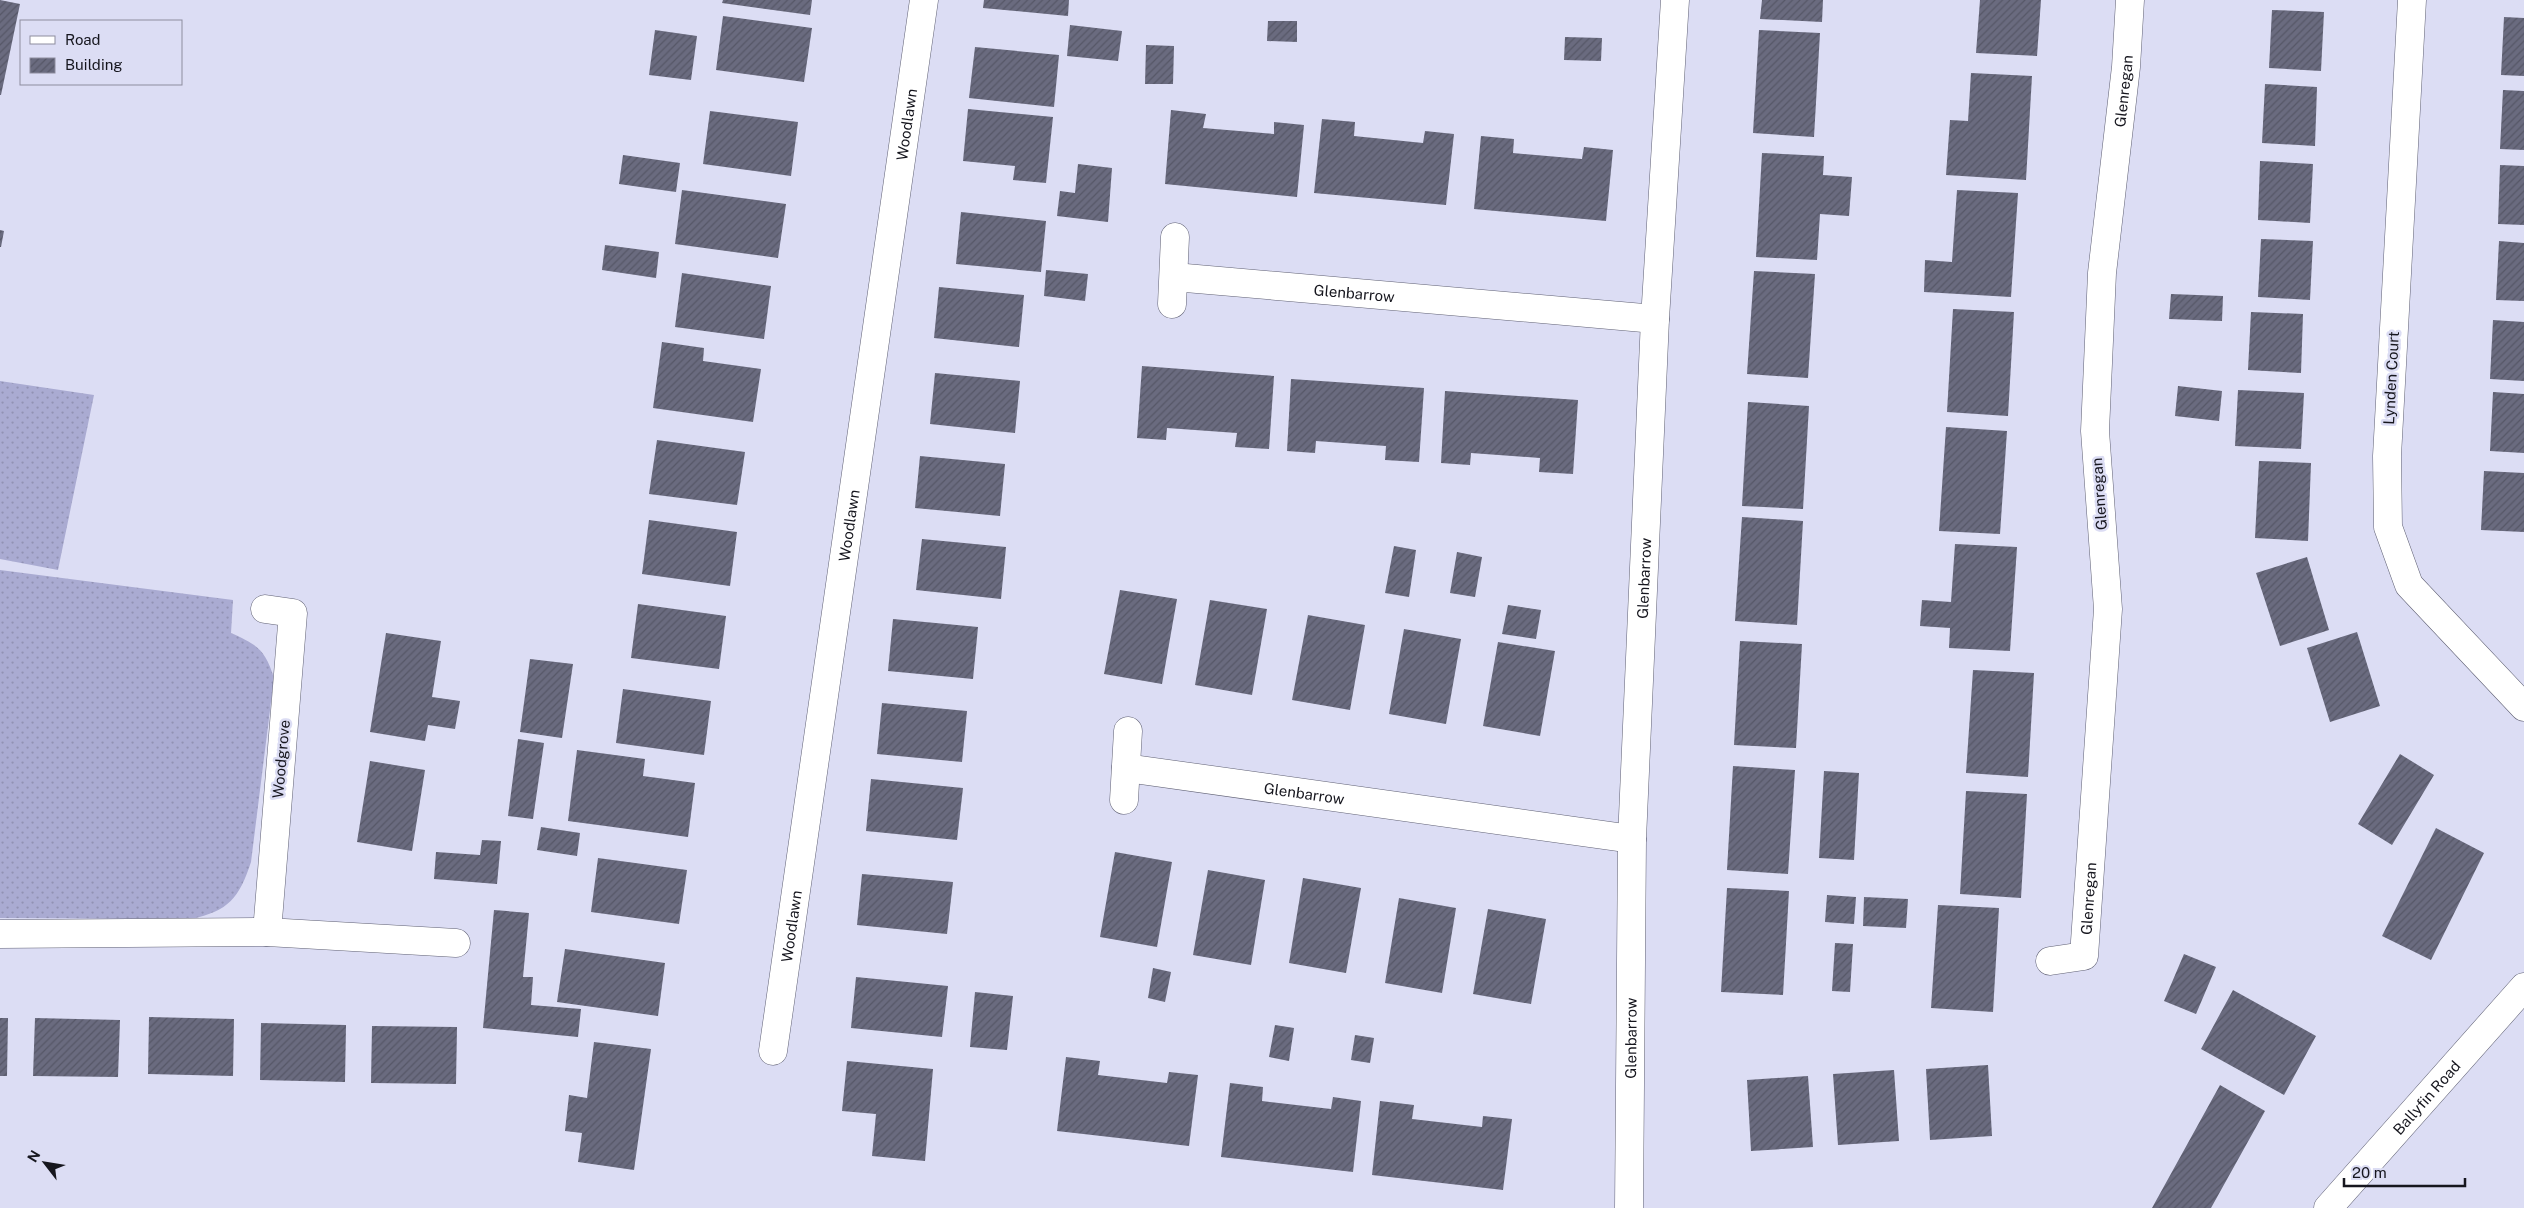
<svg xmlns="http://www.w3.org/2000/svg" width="2524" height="1208" font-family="'Public Sans',sans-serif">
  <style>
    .grass { fill: url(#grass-dots) }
    .building { fill: url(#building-hatch) }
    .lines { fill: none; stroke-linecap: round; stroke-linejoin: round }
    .street-casing { stroke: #606174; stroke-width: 29 }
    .secondary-casing { stroke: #606174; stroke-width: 29 }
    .street { stroke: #fff; stroke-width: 28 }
    .secondary { stroke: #fff; stroke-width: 28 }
    .labels { text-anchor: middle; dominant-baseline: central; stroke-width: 5; stroke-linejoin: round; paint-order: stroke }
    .street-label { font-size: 15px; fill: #16161e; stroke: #dcddf4 }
  </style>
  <defs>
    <pattern id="grass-dots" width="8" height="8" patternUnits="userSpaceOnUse" patternTransform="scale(1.25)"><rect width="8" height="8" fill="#aaabd2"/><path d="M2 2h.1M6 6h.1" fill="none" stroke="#9292b4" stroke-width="1.8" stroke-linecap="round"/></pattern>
    <pattern id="building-hatch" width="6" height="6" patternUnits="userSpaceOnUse" patternTransform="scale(1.25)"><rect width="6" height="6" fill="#6a6b7f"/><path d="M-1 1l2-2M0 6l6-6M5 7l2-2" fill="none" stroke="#565767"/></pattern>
  </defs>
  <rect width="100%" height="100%" fill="#dcddf4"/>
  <!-- grass -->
  <path class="grass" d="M0,381L94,395L58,570L0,559Z
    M0,570L233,600L231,633C258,645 265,650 274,678L251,862C239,898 229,911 191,919L0,918Z"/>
  <!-- building -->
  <path class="building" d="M0,0L20,4L1,95H0Z
    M723,0H812L810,15L722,3Z
    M984,0H1069L1068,16L983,8Z
    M1762,0H1823L1822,22L1760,19Z
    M1980,0H2041L2037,56L1976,53Z
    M2272,10L2324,12L2321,71L2269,68Z
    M723,16L812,28L804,82L716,70Z
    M2504,17L2524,18V76L2501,75Z
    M1268,21H1297V42L1267,41Z
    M1070,25L1122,31L1118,61L1067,56Z
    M655,30L697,36L691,80L649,75Z
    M1759,30L1820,33L1814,137L1753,133Z
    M1565,37L1602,38L1601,61L1564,60Z
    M1146,45L1174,46L1173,84H1145Z
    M975,47L1059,55L1054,107L969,98Z
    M1971,73L2032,76L2026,180L1946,175L1950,120L1968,121Z
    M2265,84L2317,87L2315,146L2262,143Z
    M2503,90L2524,91V150L2500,149Z
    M968,109L1053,117L1046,183L1013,180L1015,166L963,161Z
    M1171,110L1206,114L1203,128L1274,134V122L1304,125L1297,197L1165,184Z
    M710,111L798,122L791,176L703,164Z
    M1322,119L1355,122L1354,136L1423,143L1425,131L1454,134L1446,205L1314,193Z
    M1481,136L1514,139L1513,153L1582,159L1584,147L1613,150L1606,221L1474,209Z
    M1762,153L1824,156L1823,175L1852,177L1849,216L1820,214L1817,260L1756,257Z
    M623,155L680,163L676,192L619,184Z
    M2260,161L2313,164L2310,223L2258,220Z
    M1078,164L1112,168L1108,222L1057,216L1060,191L1075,193Z
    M2500,165L2524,166V225L2498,224Z
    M682,190L786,204L778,258L675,244Z
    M1957,190L2018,193L2011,297L1924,292L1925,260L1952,262Z
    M961,212L1046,221L1041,272L956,264Z
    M0,230L4,231L1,247H0Z
    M2261,239L2313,241L2310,300L2258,297Z
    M2499,241L2524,243V301L2496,300Z
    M605,245L659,252L656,278L602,270Z
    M1046,270L1088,274L1085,301L1044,296Z
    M1754,271L1815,274L1808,378L1747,374Z
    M682,273L771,286L764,339L675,327Z
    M939,287L1024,295L1019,347L934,338Z
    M2171,294L2223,296L2222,321L2169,319Z
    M1953,309L2014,312L2008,416L1947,412Z
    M2251,312L2303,314L2301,373L2248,370Z
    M2493,320L2524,322V381L2490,379Z
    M662,342L704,348L703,361L761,369L753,422L653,408Z
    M1142,366L1274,376L1269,449L1235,447L1237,433L1167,428L1166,440L1137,438Z
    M935,373L1020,381L1015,433L930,424Z
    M1291,379L1424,388L1419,462L1385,460L1386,446L1316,441L1315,453L1287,451Z
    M2178,386L2222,391L2219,421L2175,416Z
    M2238,390L2304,393L2301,449L2235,446Z
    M1445,391L1578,400L1573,474L1539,472L1540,458L1471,453L1470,465L1441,463Z
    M2493,392L2524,394V453L2490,451Z
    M1748,402L1809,406L1803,509L1742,506Z
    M1946,427L2007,431L2000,534L1939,531Z
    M657,440L745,452L737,505L649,494Z
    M920,456L1005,464L1000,516L915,508Z
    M2259,461L2311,463L2308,541L2255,538Z
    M2484,471L2524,473V532L2481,530Z
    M1742,517L1803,521L1797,625L1735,621Z
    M649,520L737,532L730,586L642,574Z
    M922,539L1006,547L1001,599L916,590Z
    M1955,544L2017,547L2010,651L1949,648L1950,628L1920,626L1922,600L1951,602Z
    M1394,546L1416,550L1409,597L1385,593Z
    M1457,552L1482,557L1475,597L1450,593Z
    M2307,557L2329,630L2280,646L2256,573Z
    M1120,590L1177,599L1162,684L1104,674Z
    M1210,600L1267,609L1252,695L1195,685Z
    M638,604L726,616L719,669L631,658Z
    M1508,605L1541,610L1536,639L1502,634Z
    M1308,615L1365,625L1350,710L1292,700Z
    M893,619L978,627L973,679L888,671Z
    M1404,629L1461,639L1446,724L1389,714Z
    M2357,632L2380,706L2330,722L2307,648Z
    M386,633L441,641L432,697L460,701L455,729L428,725L425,741L370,732Z
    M1740,641L1802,644L1796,748L1734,745Z
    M1498,642L1555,651L1540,736L1483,726Z
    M530,659L573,664L562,738L520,732Z
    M1973,670L2034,673L2028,777L1966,773Z
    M623,689L711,701L704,755L616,743Z
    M882,703L967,711L962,762L877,754Z
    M518,739L544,743L533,819L508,816Z
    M577,750L645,759L643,776L695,783L688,837L568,821Z
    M2400,754L2434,775L2392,845L2358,824Z
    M370,761L425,770L412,851L357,842Z
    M1733,766L1795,770L1788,874L1727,870Z
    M1824,771L1859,773L1854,860L1819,858Z
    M871,779L963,788L957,840L866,831Z
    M1966,791L2027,794L2021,898L1960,894Z
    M541,827L580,833L577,856L537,850Z
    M2436,828L2484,853L2431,960L2382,936Z
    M482,840L501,841L497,884L434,879L436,852L480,855Z
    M1115,852L1172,862L1157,947L1100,937Z
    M598,858L687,870L679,924L591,912Z
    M1208,870L1265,880L1251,965L1193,955Z
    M862,874L953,882L947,934L857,925Z
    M1303,878L1361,888L1346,973L1289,963Z
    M1727,888L1789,891L1783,995L1721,992Z
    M1827,895L1856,897L1854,924L1825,922Z
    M1864,897L1908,899L1906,928L1863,926Z
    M1399,898L1456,908L1442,993L1385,983Z
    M1938,905L1999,908L1993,1012L1931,1008Z
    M1488,909L1546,919L1531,1004L1473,994Z
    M494,910L529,913L523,977H533L531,1005L581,1009L578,1037L483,1028Z
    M1835,943L1853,944L1850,992L1832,991Z
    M565,949L665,963L658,1016L557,1002Z
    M2184,954L2216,967L2196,1014L2164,1001Z
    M1153,968L1171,972L1165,1002L1148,998Z
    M856,977L948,986L942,1037L851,1028Z
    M2233,990L2316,1036L2284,1095L2201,1049Z
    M975,992L1013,996L1007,1050L970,1047Z
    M149,1017L234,1019L233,1076L148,1074Z
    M0,1018H8L7,1076H0Z
    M35,1018L120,1020L118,1077L33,1076Z
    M261,1023L346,1025L345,1082L260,1080Z
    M1275,1025L1294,1028L1289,1061L1269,1057Z
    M372,1026L457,1027L456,1084L371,1083Z
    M1355,1035L1374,1038L1370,1063L1351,1060Z
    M594,1042L651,1049L634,1170L578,1162L582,1133L565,1131L569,1095L587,1098Z
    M1066,1057L1100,1061L1098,1075L1167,1083L1169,1072L1198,1075L1189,1146L1057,1131Z
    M847,1061L933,1069L925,1161L872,1156L876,1114L842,1111Z
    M1988,1065L1992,1136L1930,1140L1926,1069Z
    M1894,1070L1899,1141L1838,1145L1833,1074Z
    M1808,1076L1813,1147L1751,1151L1747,1080Z
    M1230,1083L1263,1087L1262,1101L1331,1109L1333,1097L1361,1101L1353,1172L1221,1157Z
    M2220,1085L2265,1111L2211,1208H2152Z
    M1380,1101L1414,1105L1412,1119L1482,1127L1483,1116L1512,1119L1503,1190L1372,1175Z"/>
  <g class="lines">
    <defs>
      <g id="street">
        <path d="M2412,0L2387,456L2388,527L2409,585L2524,707"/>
        <path id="s1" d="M1174,277L1655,319"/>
        <path d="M1172,304L1175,237"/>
        <path d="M265,609L293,613L267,932"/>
        <path id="s2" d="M1126,768L1632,839"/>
        <path d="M1124,800L1128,731"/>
        <path d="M0,934L267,932L456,943"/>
        <path id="s3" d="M2050,961L2084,956L2108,609L2095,431L2102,273L2126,67L2130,0"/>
        <path id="s4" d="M773,1051L924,0"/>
        <path id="s5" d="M1629,1208L1632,839L1655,319L1675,0"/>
      </g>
      <g id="secondary">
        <path id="s6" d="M2328,1208L2524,987"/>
      </g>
    </defs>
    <!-- street casing -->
    <use href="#street" class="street-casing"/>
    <!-- secondary casing -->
    <use href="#secondary" class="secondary-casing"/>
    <!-- street -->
    <use href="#street" class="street"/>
    <!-- secondary -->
    <use href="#secondary" class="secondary"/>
  </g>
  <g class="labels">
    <!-- street labels -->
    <g class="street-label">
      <text stroke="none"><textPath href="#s3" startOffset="902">Glenregan</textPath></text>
      <text stroke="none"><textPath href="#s4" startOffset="936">Woodlawn</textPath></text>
      <text stroke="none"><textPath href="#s1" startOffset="181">Glenbarrow</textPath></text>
      <text transform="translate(2391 378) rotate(-87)">Lynden Court</text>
      <text transform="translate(2099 494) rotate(-94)">Glenregan</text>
      <text stroke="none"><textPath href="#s4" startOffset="531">Woodlawn</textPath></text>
      <text stroke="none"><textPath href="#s5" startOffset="630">Glenbarrow</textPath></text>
      <text transform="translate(281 759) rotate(-85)">Woodgrove</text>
      <text stroke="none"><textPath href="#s2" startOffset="180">Glenbarrow</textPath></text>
      <text stroke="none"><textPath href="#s3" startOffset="92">Glenregan</textPath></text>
      <text stroke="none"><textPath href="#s4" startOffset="126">Woodlawn</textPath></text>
      <text stroke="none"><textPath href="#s5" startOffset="170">Glenbarrow</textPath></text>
      <text stroke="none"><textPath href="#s6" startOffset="148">Ballyfin Road</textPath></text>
    </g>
  </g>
  <!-- legend -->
  <rect x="20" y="20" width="162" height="65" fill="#dcddf4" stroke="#8d8d9e"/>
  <rect x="30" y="36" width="25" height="8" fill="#ffffff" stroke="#8d8d9e"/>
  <text x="65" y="45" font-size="15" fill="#16161e">Road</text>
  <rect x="30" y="58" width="25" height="15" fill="url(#building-hatch)" stroke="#8d8d9e"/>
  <text x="65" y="70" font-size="15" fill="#16161e">Building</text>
  <!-- north arrow -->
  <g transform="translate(45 1163) rotate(301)" stroke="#dcddf4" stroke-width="4" paint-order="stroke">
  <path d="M0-4L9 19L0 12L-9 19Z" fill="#16161e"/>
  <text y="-8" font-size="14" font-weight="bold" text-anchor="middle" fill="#16161e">N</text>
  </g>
  <!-- scale -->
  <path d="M2344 1178v8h121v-8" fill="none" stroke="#16161e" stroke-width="2.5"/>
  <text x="2352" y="1178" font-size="15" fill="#16161e" stroke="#dcddf4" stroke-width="4" paint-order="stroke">20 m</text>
</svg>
